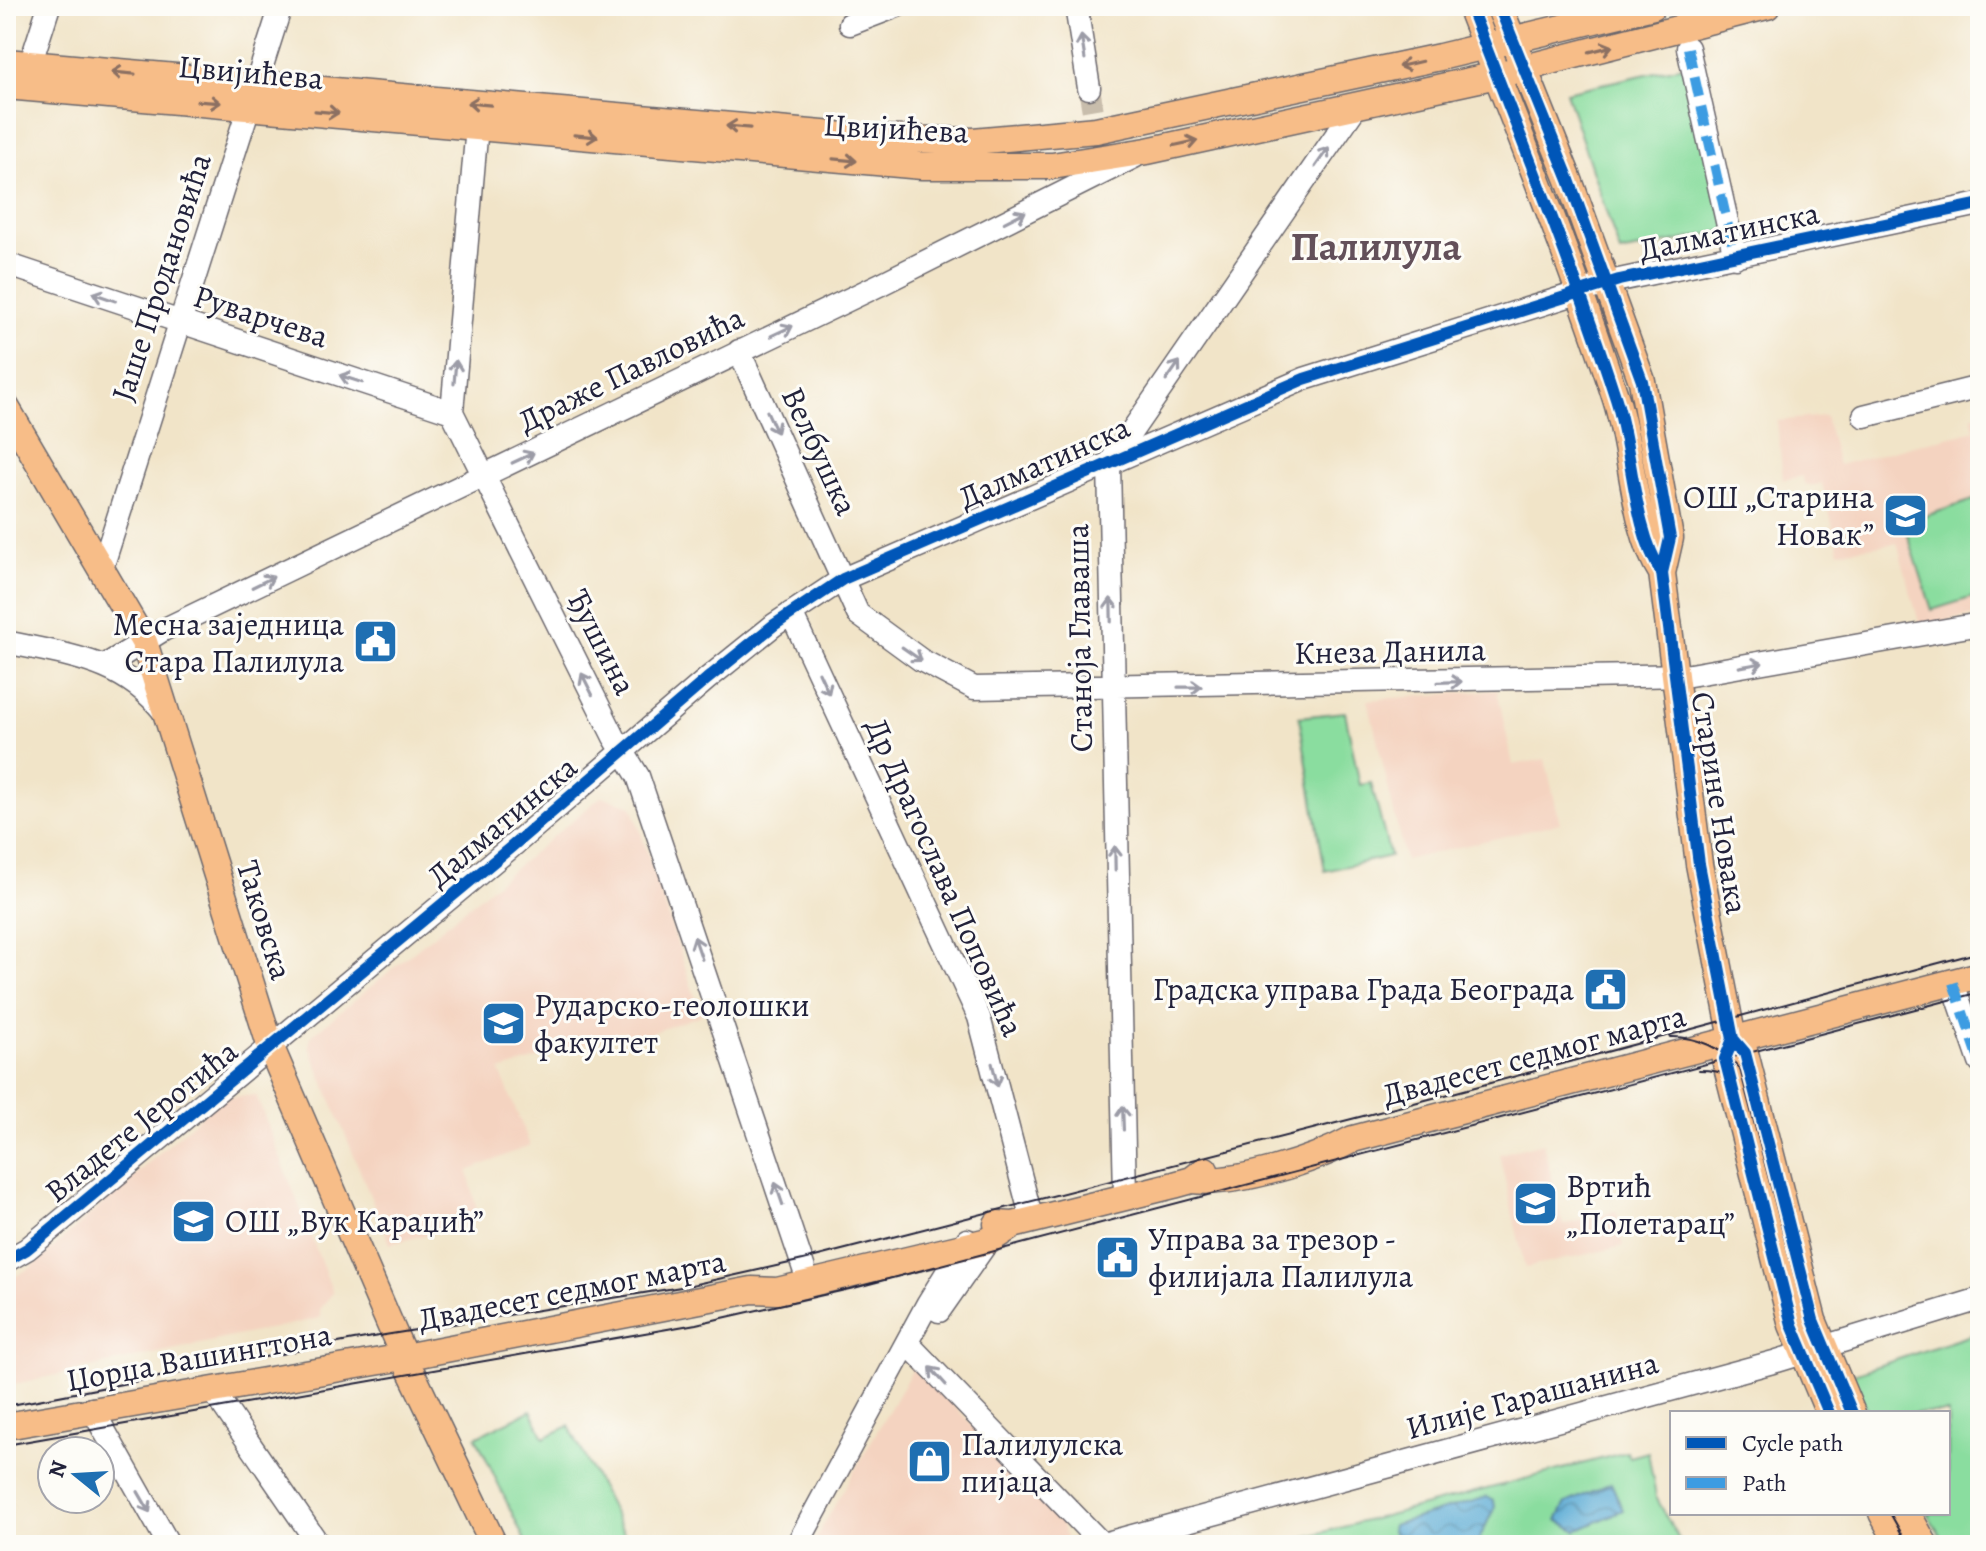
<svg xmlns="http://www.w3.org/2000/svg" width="1986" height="1551" font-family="Alegreya,serif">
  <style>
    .built { fill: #f4d3c0 }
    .green { fill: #8add9f; stroke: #56806d; stroke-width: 2 }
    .water { fill: url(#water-waves); stroke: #3e6688; stroke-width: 2 }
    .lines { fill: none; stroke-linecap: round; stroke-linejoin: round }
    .minor-tunnel { stroke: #c8bdac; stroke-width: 22; stroke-dasharray: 22 11; stroke-linecap: butt }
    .minor-casing { stroke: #6a666c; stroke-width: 25 }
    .major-casing { stroke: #6a666c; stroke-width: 29 }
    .minor { stroke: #fff; stroke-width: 22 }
    .major { stroke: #f7bd88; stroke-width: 26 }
    .tram { stroke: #22223b; stroke-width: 2 }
    .quiet { stroke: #3c9ce2; stroke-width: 10; stroke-dasharray: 20 10; stroke-linecap: butt }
    .cycleway-casing { stroke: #fdfcf7; stroke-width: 17 }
    .cycleway { stroke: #0057b8; stroke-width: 12 }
    .oneway { stroke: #9c9ca7 }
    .oneway2 { stroke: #8c7062 }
    .labels { text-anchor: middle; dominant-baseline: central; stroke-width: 6; stroke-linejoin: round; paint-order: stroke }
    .street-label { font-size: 32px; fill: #22223b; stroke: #fdfcf7 }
    .poi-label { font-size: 32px; fill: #22223b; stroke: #fdfcf7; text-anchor: start }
    .district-label { font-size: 40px; font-weight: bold; fill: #63505a; stroke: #fdfcf7 }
  </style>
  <defs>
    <pattern id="water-waves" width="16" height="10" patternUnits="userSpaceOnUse" patternTransform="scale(2)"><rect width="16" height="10" fill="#5aabd5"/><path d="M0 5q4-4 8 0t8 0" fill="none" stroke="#4a8bae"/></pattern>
  </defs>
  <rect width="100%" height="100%" fill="#fdfcf7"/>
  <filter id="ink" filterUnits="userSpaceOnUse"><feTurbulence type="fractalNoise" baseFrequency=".0125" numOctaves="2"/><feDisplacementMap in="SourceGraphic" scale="16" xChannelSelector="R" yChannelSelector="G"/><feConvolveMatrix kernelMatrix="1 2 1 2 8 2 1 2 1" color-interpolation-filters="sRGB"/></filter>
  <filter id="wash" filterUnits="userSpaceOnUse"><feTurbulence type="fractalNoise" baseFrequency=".006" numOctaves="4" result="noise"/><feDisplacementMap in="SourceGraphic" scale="32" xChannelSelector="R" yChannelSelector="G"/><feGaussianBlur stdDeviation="1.8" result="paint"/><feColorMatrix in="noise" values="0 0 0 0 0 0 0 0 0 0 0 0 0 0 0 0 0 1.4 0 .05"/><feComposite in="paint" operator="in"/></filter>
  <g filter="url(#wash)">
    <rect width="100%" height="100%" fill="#f1e4c8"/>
    <!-- built -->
    <path class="built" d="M1980,414V614L1920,626L1897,543L1839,551L1822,484L1805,486L1802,476L1783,480L1777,421L1825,416L1838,465L1975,430L1972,416Z
      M1497,690L1513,765L1545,759L1560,823L1405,860L1368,700Z
      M602,796L632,806L701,1015L634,1039L623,1031L500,1071L530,1145L468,1171L479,1221L390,1244L309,1046L311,1036Z
      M256,1095L333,1293L320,1308V1318L6,1386V1282L32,1267L221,1098Z
      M1543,1143L1563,1225L1616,1211L1624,1246L1525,1268L1499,1154Z
      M915,1365L1059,1516L1066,1538L1044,1545H812Z"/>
    <!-- green -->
    <path class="green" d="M1692,64L1733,229L1620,253L1566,92Z
      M1980,498V595L1932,610L1904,523Z
      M1345,712L1360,785L1371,783L1390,856L1325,871L1299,717Z
      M1980,1332V1545H1946L1927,1513H1948V1413H1869L1847,1376Z
      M531,1410L544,1438L569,1426L630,1545H527L476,1437Z
      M1627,1452L1630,1457L1648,1452L1656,1497L1682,1545H1307L1305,1537Z"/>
    <!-- water -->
    <path class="water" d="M1611,1483L1623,1510L1577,1531L1557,1520L1566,1503Z
      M1487,1497L1494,1501L1495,1507L1476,1545H1401L1391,1530L1392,1525Z"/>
  </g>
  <g filter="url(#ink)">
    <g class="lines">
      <!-- minor-tunnel -->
      <path class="minor-tunnel" d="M1089,88L1094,117"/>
      <defs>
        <path id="minor" d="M1076,6L1089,88
          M850,24L897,6
          M1688,48L1735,257
          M30,65L49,6
          M477,126L452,412L614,737L638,776L804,1269
          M6,264L452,412
          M739,351L858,614L921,660L974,688L1690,675L1980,624
          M1864,416L1980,387
          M102,568L281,6
          M791,613L979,1017L1032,1220
          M6,642C68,656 122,659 164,712
          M106,665L163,630L881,284L1134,157
          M1953,983L1980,1062
          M1125,1196L1109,464L1355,108
          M6,1261L27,1249L510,848L707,679L774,625L843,579L1304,379L1619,280L1980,204
          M939,1311L988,1241
          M913,1349L1102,1544
          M212,1389L319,1545
          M92,1409L169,1545
          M797,1545L928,1303L967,1240
          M1099,1545L1777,1361L1980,1299"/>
        <path id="major" d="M1470,6C1520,136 1573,266 1616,399C1633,452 1633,529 1662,573L1699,864L1733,1039L1745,1053L1813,1320L1852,1413
          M1499,6L1569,180L1642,381L1670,538L1662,573
          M6,62L868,138L973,141L1096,130L1440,57L1653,6
          M6,86L922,166H1052L1147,151L1497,75L1767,6
          M6,407L144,642L271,1048L404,1357L494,1545
          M1733,1039L1725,1059L1792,1325L1829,1413
          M1192,1180C1237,1185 1313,1161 1353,1139L1980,975
          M997,1224L1013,1225L1174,1185L1192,1180L1205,1170
          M6,1426L404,1357L752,1290L777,1291L988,1241L1013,1225
          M1882,1513L1899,1545
          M1907,1513L1925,1545"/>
      </defs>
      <!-- minor casing -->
      <use href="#minor" class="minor-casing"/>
      <!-- major casing -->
      <use href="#major" class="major-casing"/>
      <!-- minor -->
      <use href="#minor" class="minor"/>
      <!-- major -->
      <use href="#major" class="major"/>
      <!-- tram -->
      <path class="tram" d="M1670,1037C1696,1036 1723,1048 1740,1069L1806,1321L1845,1413
        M1699,1070C1721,1070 1736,1074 1740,1097
        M6,1406L354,1340L687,1286L803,1260L1449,1094L1980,952
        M6,1445L696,1324L854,1288L1980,992
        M1890,1513L1908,1545"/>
      <!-- quiet -->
      <path class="quiet" d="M1688,48L1735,257
        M1953,983L1980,1062"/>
      <defs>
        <path id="cycleway" d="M1470,6C1520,136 1573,266 1616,399C1633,452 1633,529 1662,573L1699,864L1733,1039L1745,1053L1813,1320L1852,1413
          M1499,6L1569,180L1642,381L1670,538L1662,573
          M1733,1039L1725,1059L1792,1325L1829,1413
          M6,1261L27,1249L510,848L707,679L774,625L843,579L1304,379L1619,280L1980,204"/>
      </defs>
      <!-- cycleway casing -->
      <use href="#cycleway" class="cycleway-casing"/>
      <!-- cycleway -->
      <use href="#cycleway" class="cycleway"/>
    </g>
    <!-- one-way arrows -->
    <defs><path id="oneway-shaft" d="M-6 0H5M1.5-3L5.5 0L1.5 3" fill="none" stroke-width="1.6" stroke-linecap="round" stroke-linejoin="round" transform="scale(2)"/></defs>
    <g class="oneway">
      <use href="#oneway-shaft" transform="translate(1083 47) rotate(-99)"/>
      <use href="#oneway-shaft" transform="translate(1322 157) rotate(-55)"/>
      <use href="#oneway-shaft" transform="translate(1015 217) rotate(-27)"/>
      <use href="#oneway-shaft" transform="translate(104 297) rotate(-161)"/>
      <use href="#oneway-shaft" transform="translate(782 331) rotate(-25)"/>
      <use href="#oneway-shaft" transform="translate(1173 371) rotate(-55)"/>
      <use href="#oneway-shaft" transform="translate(455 372) rotate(-85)"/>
      <use href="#oneway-shaft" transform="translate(351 379) rotate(-162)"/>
      <use href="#oneway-shaft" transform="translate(772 422) rotate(65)"/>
      <use href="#oneway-shaft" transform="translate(523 458) rotate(-25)"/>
      <use href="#oneway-shaft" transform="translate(263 582) rotate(-26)"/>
      <use href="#oneway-shaft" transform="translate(1111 610) rotate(-91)"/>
      <use href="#oneway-shaft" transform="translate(912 654) rotate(35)"/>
      <use href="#oneway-shaft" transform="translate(1751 665) rotate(-10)"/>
      <use href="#oneway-shaft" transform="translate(1450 682) rotate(-2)"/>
      <use href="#oneway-shaft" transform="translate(824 683) rotate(65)"/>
      <use href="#oneway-shaft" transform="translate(587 684) rotate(-117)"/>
      <use href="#oneway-shaft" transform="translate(1190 687) rotate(-1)"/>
      <use href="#oneway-shaft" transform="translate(1115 858) rotate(-91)"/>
      <use href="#oneway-shaft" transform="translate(698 948) rotate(-109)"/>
      <use href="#oneway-shaft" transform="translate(995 1075) rotate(76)"/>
      <use href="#oneway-shaft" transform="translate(1123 1118) rotate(-92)"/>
      <use href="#oneway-shaft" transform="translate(779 1194) rotate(-109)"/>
      <use href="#oneway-shaft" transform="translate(938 1376) rotate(-132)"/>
      <use href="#oneway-shaft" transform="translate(144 1502) rotate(60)"/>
    </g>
    <g class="oneway2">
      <use href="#oneway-shaft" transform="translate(1601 49) rotate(-14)"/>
      <use href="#oneway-shaft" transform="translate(1410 64) rotate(167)"/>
      <use href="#oneway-shaft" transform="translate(123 73) rotate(-175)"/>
      <use href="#oneway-shaft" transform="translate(209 102) rotate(4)"/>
      <use href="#oneway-shaft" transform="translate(479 104) rotate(-175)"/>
      <use href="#oneway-shaft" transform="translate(327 112) rotate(5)"/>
      <use href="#oneway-shaft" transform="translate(738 127) rotate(-175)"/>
      <use href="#oneway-shaft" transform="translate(586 136) rotate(5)"/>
      <use href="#oneway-shaft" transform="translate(1186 143) rotate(-12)"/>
      <use href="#oneway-shaft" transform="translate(845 160) rotate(5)"/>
    </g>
  </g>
  <!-- icons -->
  <defs>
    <symbol id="school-square" viewBox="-11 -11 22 22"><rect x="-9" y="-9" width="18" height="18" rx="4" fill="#1f6fb2" stroke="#fdfcf7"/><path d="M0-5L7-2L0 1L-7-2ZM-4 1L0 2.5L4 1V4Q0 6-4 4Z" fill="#fff"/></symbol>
    <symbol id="civic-square" viewBox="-11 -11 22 22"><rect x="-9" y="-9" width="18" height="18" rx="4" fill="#1f6fb2" stroke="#fdfcf7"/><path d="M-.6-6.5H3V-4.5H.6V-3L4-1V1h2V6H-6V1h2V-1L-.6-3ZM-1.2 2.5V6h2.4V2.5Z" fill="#fff"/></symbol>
    <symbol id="university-square" viewBox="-11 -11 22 22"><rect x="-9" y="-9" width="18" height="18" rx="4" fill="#1f6fb2" stroke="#fdfcf7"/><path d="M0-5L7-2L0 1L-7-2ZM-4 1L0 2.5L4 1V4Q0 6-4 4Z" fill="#fff"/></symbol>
    <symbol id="shop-square" viewBox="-11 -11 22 22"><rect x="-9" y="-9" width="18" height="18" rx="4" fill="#1f6fb2" stroke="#fdfcf7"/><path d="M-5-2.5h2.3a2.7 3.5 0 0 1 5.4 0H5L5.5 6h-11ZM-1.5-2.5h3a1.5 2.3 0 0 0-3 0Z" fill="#fff"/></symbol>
  </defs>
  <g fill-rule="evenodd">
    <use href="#school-square" x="1880" y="490" width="51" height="51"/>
    <use href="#civic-square" x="350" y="616" width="51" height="51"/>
    <use href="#civic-square" x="1580" y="964" width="51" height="51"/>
    <use href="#university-square" x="478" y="998" width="51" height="51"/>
    <use href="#school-square" x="1510" y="1178" width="51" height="51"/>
    <use href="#school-square" x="168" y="1196" width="51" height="51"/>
    <use href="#civic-square" x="1092" y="1232" width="51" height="51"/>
    <use href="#shop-square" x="904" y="1436" width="51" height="51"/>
  </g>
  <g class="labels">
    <!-- street labels -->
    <g class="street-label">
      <text transform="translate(251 72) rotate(5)">Цвијићева</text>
      <text transform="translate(896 128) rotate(3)">Цвијићева</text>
      <text transform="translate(1729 231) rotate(-12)">Далматинска</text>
      <text transform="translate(161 277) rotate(-72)">Јаше Продановића</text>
      <text transform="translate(261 316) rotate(18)">Руварчева</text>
      <text transform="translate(631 369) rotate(-26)">Драже Павловића</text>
      <text transform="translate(820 451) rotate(65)">Велбушка</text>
      <text transform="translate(1044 462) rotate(-24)">Далматинска</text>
      <text transform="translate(1079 638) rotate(-91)">Станоја Главаша</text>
      <text transform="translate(602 642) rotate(63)">Ђушина</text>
      <text transform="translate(1390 651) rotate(-1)">Кнеза Данила</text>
      <text transform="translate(1720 803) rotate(81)">Старине Новака</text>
      <text transform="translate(502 821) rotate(-40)">Далматинска</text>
      <text transform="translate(945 877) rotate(66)">Др Драгослава Поповића</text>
      <text transform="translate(265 920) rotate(73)">Таковска</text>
      <text transform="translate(1534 1055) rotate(-15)">Двадесет седмог марта</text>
      <text transform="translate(141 1121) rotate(-39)">Владете Јеротића</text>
      <text transform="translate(572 1290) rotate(-11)">Двадесет седмог марта</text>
      <text transform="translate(199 1357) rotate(-10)">Џорџа Вашингтона</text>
      <text transform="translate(1532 1395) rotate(-15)">Илије Гарашанина</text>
    </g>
    <!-- poi labels -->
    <g class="poi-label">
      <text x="1874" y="497" text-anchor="end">ОШ „Старина<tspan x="1874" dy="37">Новак”</tspan></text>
      <text x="344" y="624" text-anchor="end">Месна заједница<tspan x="344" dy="37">Стара Палилула</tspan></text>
      <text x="1574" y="989" text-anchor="end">Градска управа Града Београда</text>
      <text x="534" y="1005">Рударско-геолошки<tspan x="534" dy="37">факултет</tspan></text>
      <text x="1566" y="1186">Вртић<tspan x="1566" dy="37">„Полетарац”</tspan></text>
      <text x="225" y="1221">ОШ „Вук Караџић”</text>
      <text x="1148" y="1239">Управа за трезор -<tspan x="1148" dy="37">филијала Палилула</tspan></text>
      <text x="961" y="1444">Палилулска<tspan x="961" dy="37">пијаца</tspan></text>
    </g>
    <!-- district labels -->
    <g class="district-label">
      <text x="1376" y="246">Палилула</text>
    </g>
  </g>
  <!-- margin -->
  <rect width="1986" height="1551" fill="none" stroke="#fdfcf7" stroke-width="32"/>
  <!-- legend -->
  <rect x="1670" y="1411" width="280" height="104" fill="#fdfcf7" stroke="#a5a5ac" stroke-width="2"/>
  <rect x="1686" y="1437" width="40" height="12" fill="#0057b8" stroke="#a5a5ac" stroke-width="2"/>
  <text x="1742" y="1451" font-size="24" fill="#22223b">Cycle path</text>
  <rect x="1686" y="1477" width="40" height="12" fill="#3c9ce2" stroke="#a5a5ac" stroke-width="2"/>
  <text x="1742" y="1491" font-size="24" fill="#22223b">Path</text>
  <!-- north arrow -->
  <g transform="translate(76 1475) rotate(288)"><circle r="38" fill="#fdfcf7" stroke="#a5a5ac" stroke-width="2"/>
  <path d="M0-6L14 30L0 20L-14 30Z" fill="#1f6fb2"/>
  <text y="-12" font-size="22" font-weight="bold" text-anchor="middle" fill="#22223b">N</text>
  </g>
</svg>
